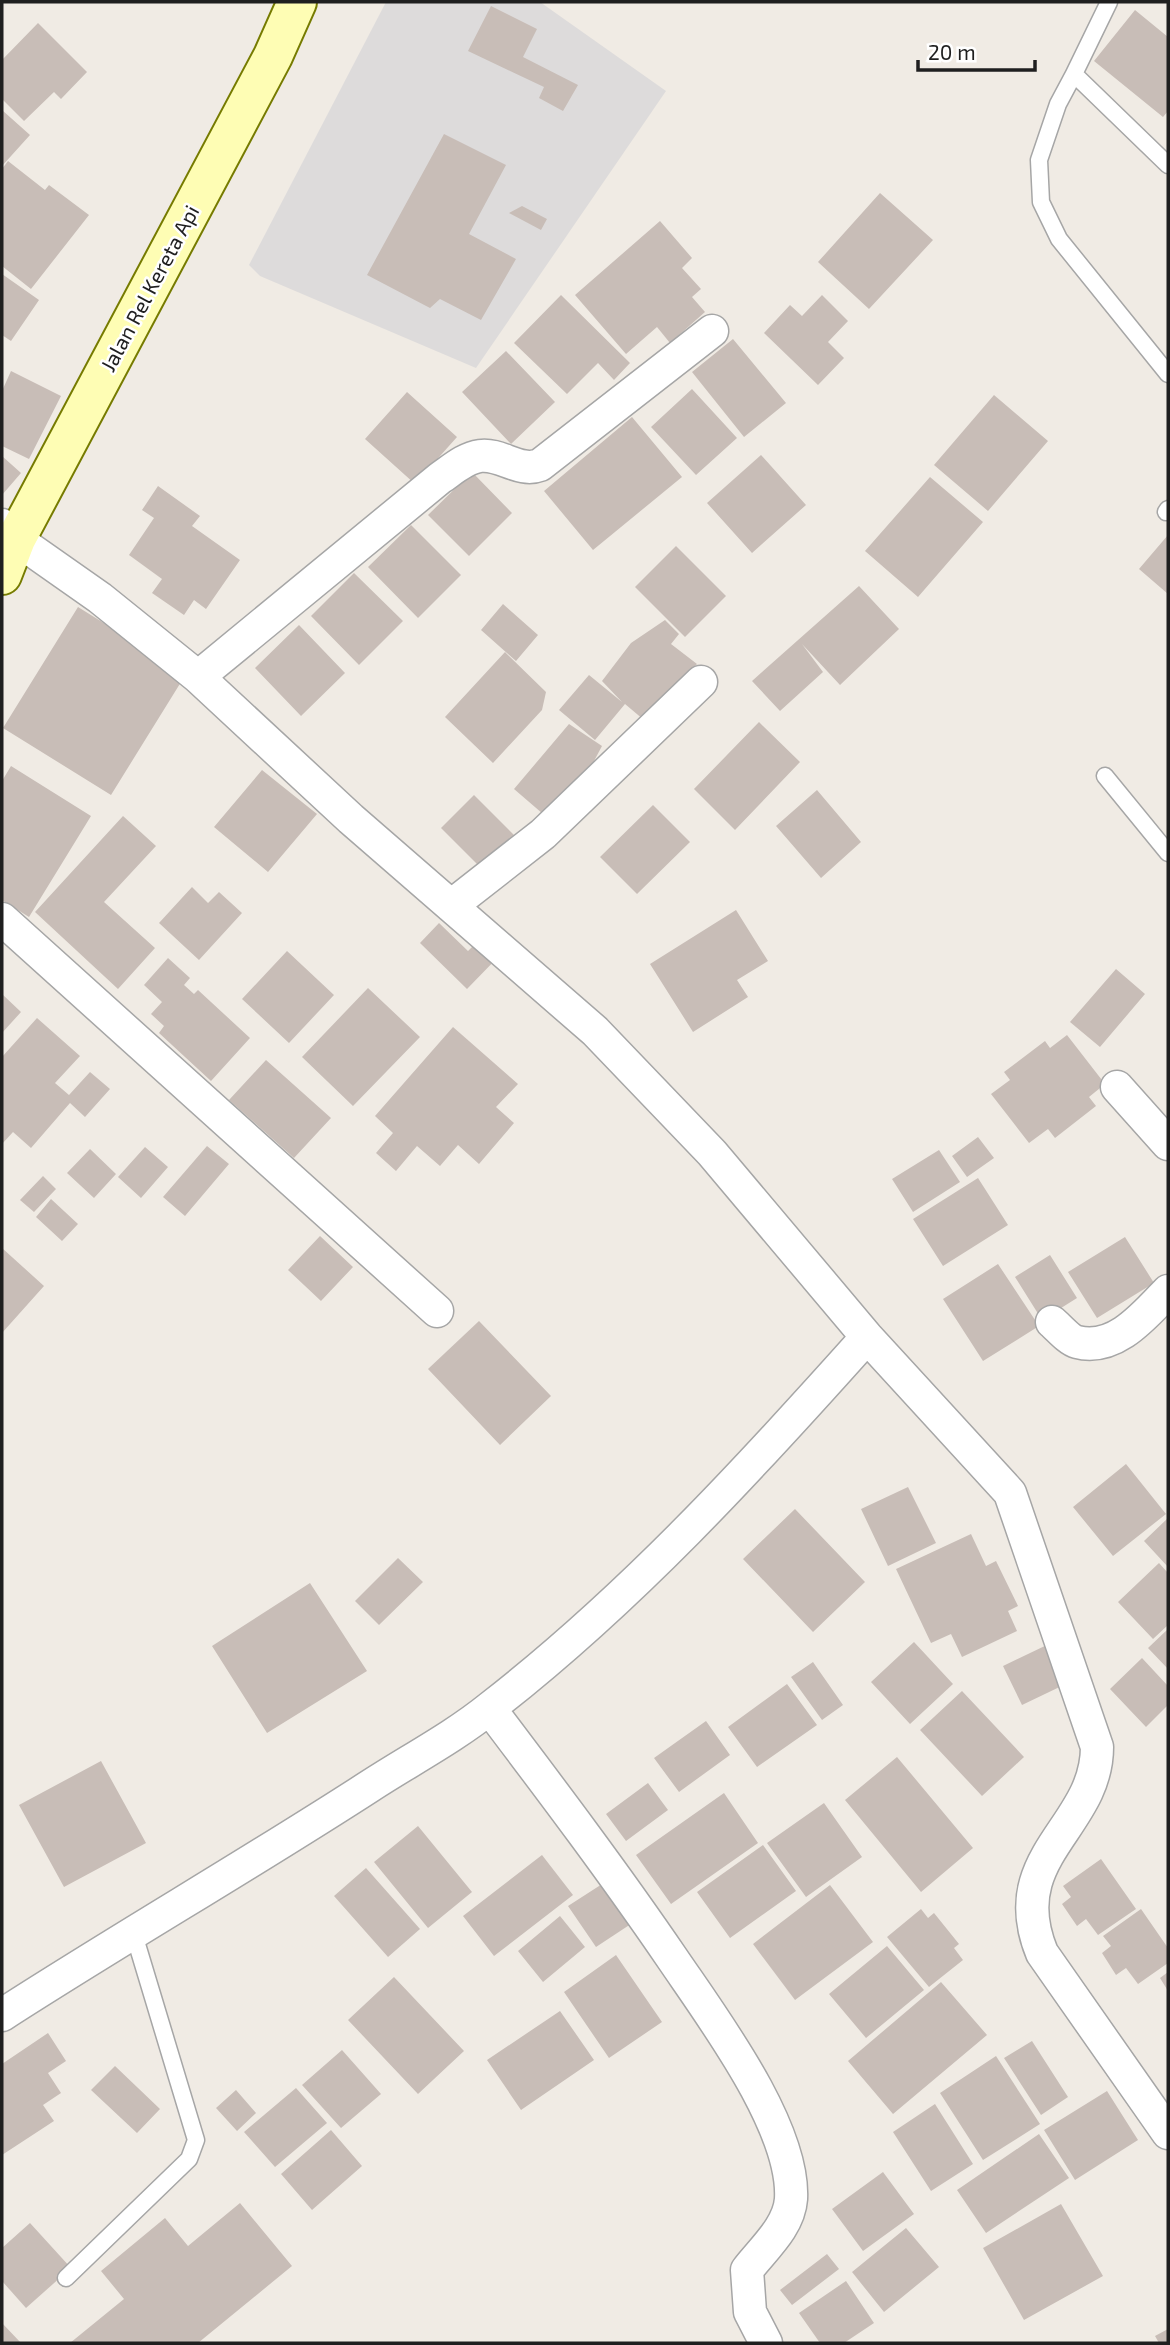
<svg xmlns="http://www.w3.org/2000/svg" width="1170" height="2345" font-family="'Exo 2',sans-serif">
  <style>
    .residential { fill: #dddbdb }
    .building { fill: #c8bdb7 }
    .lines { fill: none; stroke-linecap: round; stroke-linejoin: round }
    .lane-casing { stroke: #a6a6a6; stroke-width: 19 }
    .street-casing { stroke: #a6a6a6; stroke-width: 35 }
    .secondary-casing { stroke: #767b00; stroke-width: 42 }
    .lane { stroke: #fff; stroke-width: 16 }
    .street { stroke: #fff; stroke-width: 32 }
    .secondary { stroke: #fefdb4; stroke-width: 38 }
    .labels { text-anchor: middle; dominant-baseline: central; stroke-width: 5; stroke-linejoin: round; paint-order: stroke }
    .street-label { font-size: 21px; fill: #1f1f1f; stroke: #fff }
  </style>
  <rect width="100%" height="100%" fill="#f0ebe4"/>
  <!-- residential -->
  <path class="residential" d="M386,2H540L666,91L476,368L260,276L249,265Z"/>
  <!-- building -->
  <path class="building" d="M491,6L537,29L523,57L578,85L563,111L539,98L544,87L468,51Z
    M1135,10L1168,37V111L1163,117L1094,61Z
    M38,23L87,72L61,99L54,92L24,121L2,99V60Z
    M2,110L30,135L2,166Z
    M444,134L506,165L469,234L516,259L481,320L440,299L430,308L367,275Z
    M8,161L45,190L49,185L89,215L31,289L2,266V169Z
    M880,193L933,240L869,309L818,262Z
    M522,206L547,219L541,230L509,213Z
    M660,221L692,258L682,268L701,289L692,297L705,312L670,343L657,327L626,354L575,295Z
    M2,274L39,300L11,341L2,335Z
    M561,295L630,363L614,380L598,363L567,394L514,343Z
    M822,295L848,321L828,342L844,358L818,385L764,333L790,305L802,316Z
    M733,339L786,403L744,437L692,372Z
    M506,351L555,402L511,444L462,392Z
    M11,371L61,396L29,459L2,446V391Z
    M692,389L737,438L696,475L651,427Z
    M407,392L457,437L415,484L365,439Z
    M994,395L1048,441L988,511L934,465Z
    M632,417L682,477L593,550L544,491Z
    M761,455L806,505L752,553L707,503Z
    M2,456L21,473L2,495Z
    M472,472L512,513L469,556L428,515Z
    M930,477L983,522L918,597L865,551Z
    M158,486L200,516L192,526L240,560L206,609L194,600L184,615L152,593L162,579L129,555L154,518L142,510Z
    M411,525L461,575L418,618L368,567Z
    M1168,535V594L1139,569Z
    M676,546L726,596L685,637L635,587Z
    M354,573L403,621L359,665L311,616Z
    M859,586L899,629L840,685L802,644L823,672L780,711L752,681Z
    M503,604L538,635L516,661L481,630Z
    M78,607L186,674L111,795L3,728Z
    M665,620L679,634L671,644L697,664L644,720L625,704L595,740L559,710L589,675L622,702L602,681L631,643Z
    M299,625L345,673L301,716L255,668Z
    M505,652L546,692L542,710L493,763L445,717Z
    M759,722L800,762L735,830L694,789Z
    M569,724L602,746L594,761L608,775L557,826L514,789Z
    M11,766L91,816L29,917L2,900V781Z
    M262,770L317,814L268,872L214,827Z
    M817,790L861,842L821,878L776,826Z
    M474,795L517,838L484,871L441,828Z
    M653,805L690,842L637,894L600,857Z
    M123,816L156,846L104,902L155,948L118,989L35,912Z
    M192,887L208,903L219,892L242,913L199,960L159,923Z
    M736,910L768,961L737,980L748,997L693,1032L650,964Z
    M439,923L468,951L483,936L501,954L467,989L420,943Z
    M287,951L334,995L289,1043L242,999Z
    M168,958L190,978L184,985L194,994L198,990L250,1038L211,1081L159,1033L164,1026L151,1014L162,1002L144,985Z
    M1116,969L1145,994L1100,1047L1070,1022Z
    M368,988L420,1037L353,1106L302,1057Z
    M2,994L21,1012L2,1033Z
    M37,1018L80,1056L55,1083L69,1095L90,1072L110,1089L85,1117L70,1103L31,1148L13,1132L2,1144V1057Z
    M453,1027L518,1084L496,1107L514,1123L479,1164L458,1145L440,1166L417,1146L396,1171L376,1153L393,1133L375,1116Z
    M1067,1035L1105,1084L1089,1097L1096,1106L1055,1138L1048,1129L1029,1143L991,1094L1010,1080L1004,1072L1045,1041L1050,1048Z
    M266,1060L331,1118L294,1158L229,1100Z
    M978,1137L994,1158L967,1177L952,1156Z
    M207,1146L229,1164L185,1216L163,1197Z
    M145,1147L168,1167L141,1198L118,1177Z
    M90,1149L116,1174L94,1198L67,1173Z
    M939,1150L960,1182L913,1212L892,1179Z
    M43,1176L56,1189L34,1212L20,1200Z
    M978,1178L1008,1225L943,1266L913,1219Z
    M51,1199L78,1224L62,1241L36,1217Z
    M320,1236L353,1267L321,1301L288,1270Z
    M1125,1237L1154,1283L1097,1318L1068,1272Z
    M2,1248L44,1286L2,1333Z
    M1050,1255L1077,1298L1042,1320L1015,1277Z
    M998,1264L1039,1326L983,1361L943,1299Z
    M479,1321L551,1396L500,1445L428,1369Z
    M1126,1464L1166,1514L1113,1556L1073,1507Z
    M908,1487L936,1543L888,1566L861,1509Z
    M795,1509L865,1582L813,1632L743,1559Z
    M1168,1518V1567L1144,1541Z
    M971,1534L986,1566L996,1561L1018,1606L1008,1611L1017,1631L962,1657L951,1634L931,1643L896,1569Z
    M398,1558L423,1582L379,1625L355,1601Z
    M1159,1563L1168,1573V1625L1153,1639L1118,1602Z
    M310,1583L367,1671L267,1733L212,1646Z
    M1168,1629V1669L1148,1648Z
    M914,1642L953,1684L910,1724L871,1682Z
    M1051,1643L1070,1682L1022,1705L1003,1666Z
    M1142,1658L1168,1686V1705L1146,1727L1110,1689Z
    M813,1662L843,1705L822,1720L791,1677Z
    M787,1684L817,1725L757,1767L728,1727Z
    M962,1691L1024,1757L982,1796L920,1730Z
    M706,1721L730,1755L679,1792L654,1758Z
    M897,1757L973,1848L921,1892L845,1800Z
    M101,1761L146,1843L64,1887L19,1805Z
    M648,1783L668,1810L626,1841L606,1814Z
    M724,1793L758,1843L671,1904L636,1855Z
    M824,1803L862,1857L806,1897L767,1843Z
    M418,1826L472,1892L428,1928L374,1862Z
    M763,1845L796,1891L730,1938L697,1892Z
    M542,1855L573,1895L494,1956L463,1916Z
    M1101,1859L1136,1909L1098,1935L1086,1919L1077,1926L1062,1904L1071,1897L1063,1886Z
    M366,1868L420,1929L388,1957L334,1896Z
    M613,1877L640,1918L596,1947L568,1906Z
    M830,1885L873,1942L795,2000L753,1944Z
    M921,1909L928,1918L934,1913L959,1944L954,1948L963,1960L929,1987L887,1937Z
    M1141,1909L1168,1948V1963L1138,1984L1126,1968L1116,1975L1102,1953L1111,1946L1103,1936Z
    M560,1916L585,1947L543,1982L518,1951Z
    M887,1946L924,1990L866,2038L829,1994Z
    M616,1955L662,2022L609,2058L564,1992Z
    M1168,1972V1991L1160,1978Z
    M394,1977L464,2051L418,2094L348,2020Z
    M941,1982L987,2035L893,2114L848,2061Z
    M560,2011L594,2060L521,2110L487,2060Z
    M48,2033L66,2061L48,2073L61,2093L43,2105L54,2121L2,2155V2064Z
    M1032,2041L1068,2097L1041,2115L1004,2058Z
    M342,2050L381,2094L341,2128L302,2085Z
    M996,2056L1040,2124L983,2160L940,2093Z
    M115,2066L160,2109L137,2133L91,2090Z
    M296,2088L327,2123L275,2167L244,2132Z
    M236,2090L256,2113L237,2131L216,2108Z
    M1107,2091L1138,2140L1075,2180L1044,2130Z
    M935,2104L973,2164L931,2191L893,2132Z
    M331,2130L362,2166L312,2210L281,2174Z
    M1039,2134L1069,2178L986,2233L957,2190Z
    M883,2172L914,2214L863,2251L832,2209Z
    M240,2203L292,2266L198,2343H70L124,2299L101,2271L165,2218L188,2246Z
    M1061,2204L1103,2276L1024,2320L983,2248Z
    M30,2223L71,2268L26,2308L2,2281V2248Z
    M906,2228L939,2267L884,2312L852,2272Z
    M827,2254L839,2269L792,2305L780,2290Z
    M846,2281L874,2323L844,2343H820L799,2313Z
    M2,2323L21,2343H2Z
    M1168,2329V2343H1159L1155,2336Z"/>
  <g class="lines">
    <defs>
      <path id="lane" d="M1109,2L1074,74L1168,165
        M1074,74L1058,104L1039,160L1041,202L1059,239L1168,374
        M1166,512L1168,509
        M1105,776L1168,853
        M66,2278L189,2159L196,2140L133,1931"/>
      <path id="street" d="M2,525L16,539L100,598L198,677L351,819L595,1031L712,1153L867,1337L1010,1493L1097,1747C1097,1828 1002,1856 1042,1953L1168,2133
        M198,677L440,478C452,470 465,458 480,456C501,453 519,473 540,465L712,331
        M451,906L543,834L701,682
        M2,919L437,1311
        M1117,1087L1168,1144
        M1052,1322C1059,1328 1069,1340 1077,1342C1115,1352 1145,1315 1168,1291
        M490,1709C552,1791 614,1873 672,1958C712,2017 795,2127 791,2199C789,2227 763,2249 747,2270L750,2312L766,2343
        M2,2015C123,1937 248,1865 370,1786C410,1760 454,1737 491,1707C630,1599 750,1468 867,1337"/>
      <path id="secondary" d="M2,575L16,539L273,56L297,2"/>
    </defs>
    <!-- lane casing -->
    <use href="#lane" class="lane-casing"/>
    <!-- street casing -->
    <use href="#street" class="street-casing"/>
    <!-- secondary casing -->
    <use href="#secondary" class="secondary-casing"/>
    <!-- lane -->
    <use href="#lane" class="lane"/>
    <!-- street -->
    <use href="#street" class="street"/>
    <!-- secondary -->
    <use href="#secondary" class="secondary"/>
  </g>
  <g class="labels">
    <!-- street labels -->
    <g class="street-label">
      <text transform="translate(149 288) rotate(-62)">Jalan Rel Kereta Api</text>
    </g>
  </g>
  <!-- border -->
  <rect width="1170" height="2345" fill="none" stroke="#1f1f1f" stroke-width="7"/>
  <!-- scale -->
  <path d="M918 60v10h117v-10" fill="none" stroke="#1f1f1f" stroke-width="3.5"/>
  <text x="928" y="60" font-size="21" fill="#1f1f1f" stroke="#ffffff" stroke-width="5" paint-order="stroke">20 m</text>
</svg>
